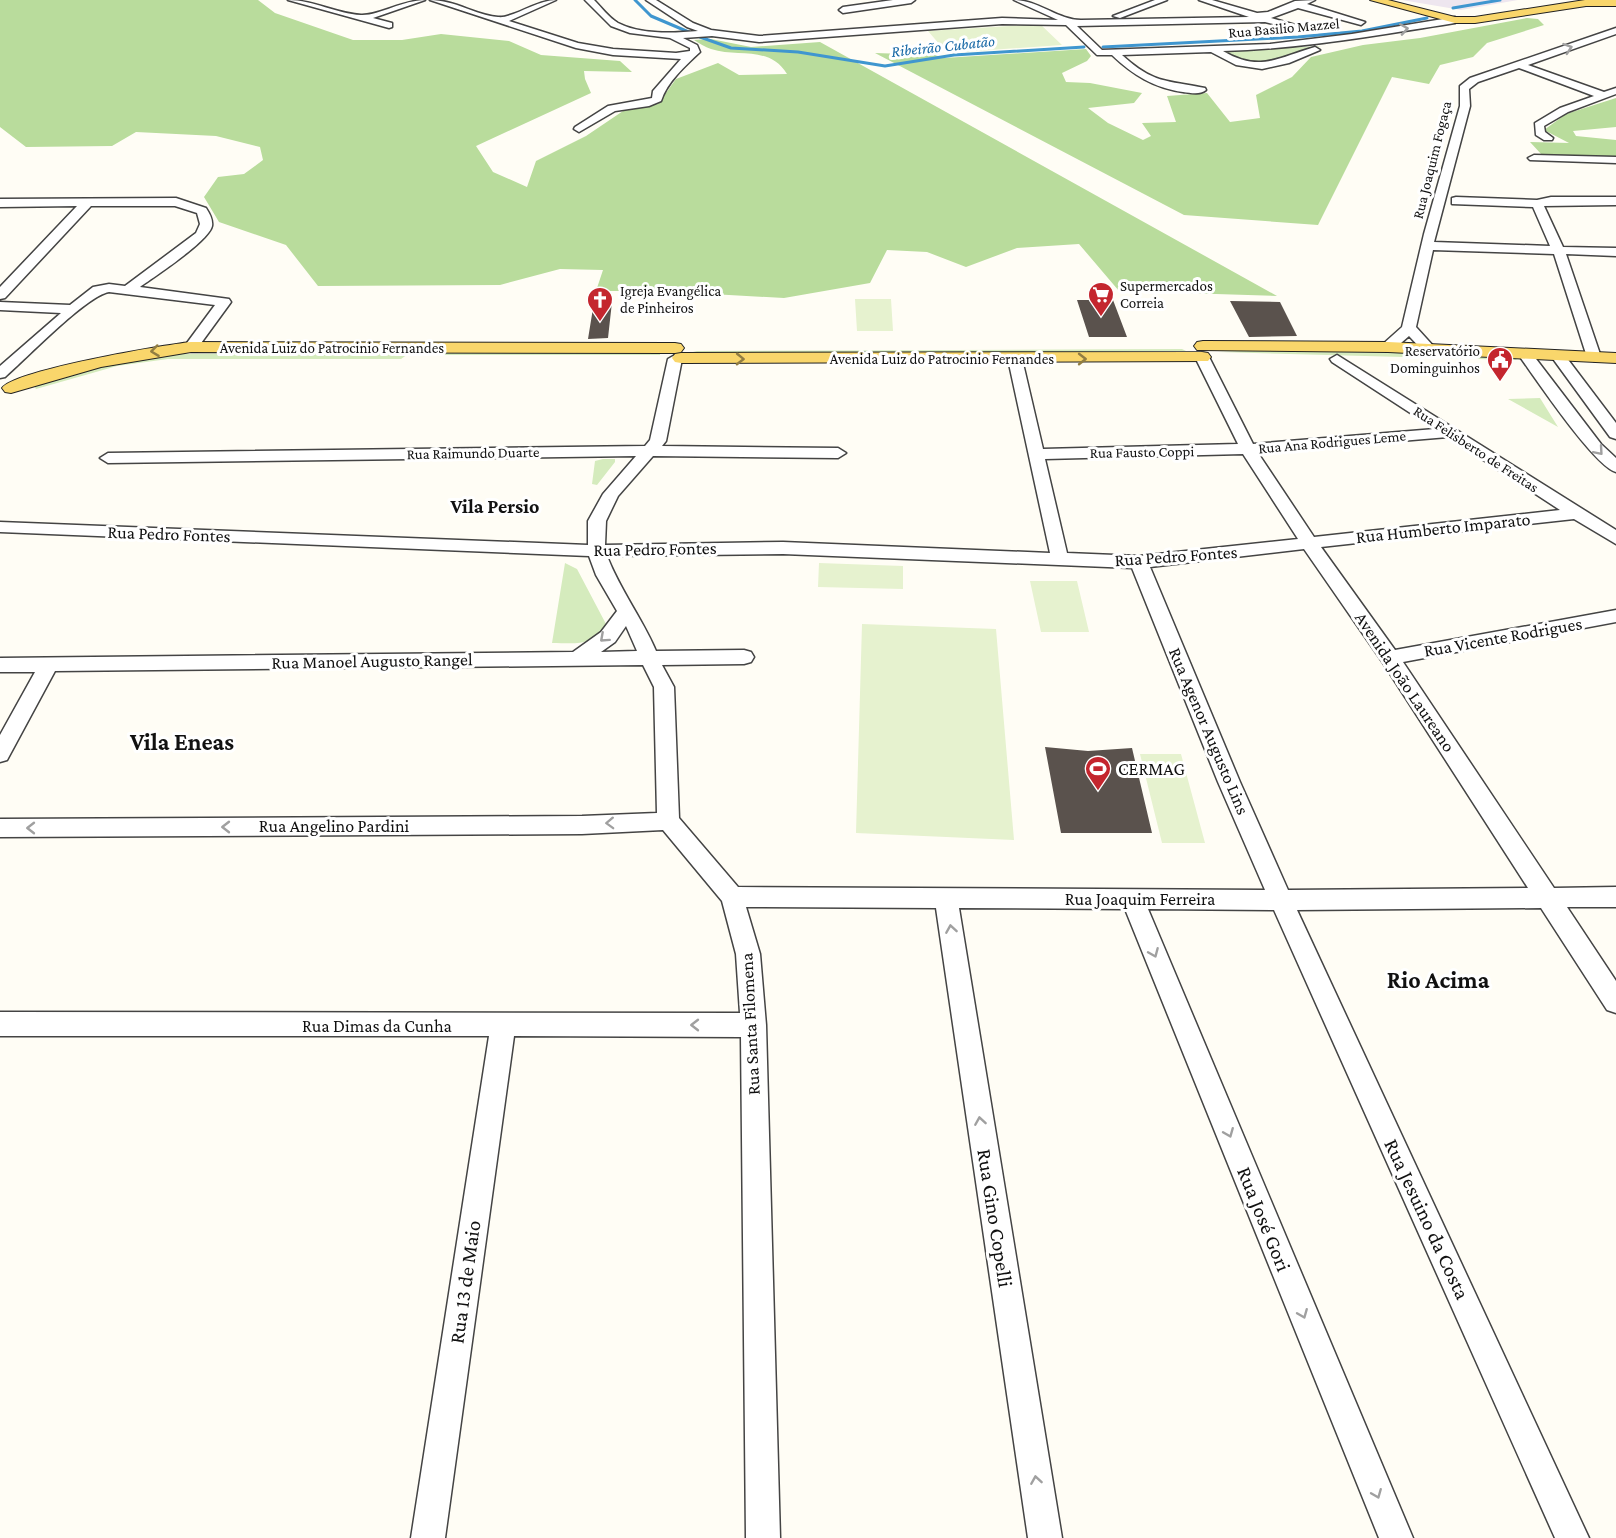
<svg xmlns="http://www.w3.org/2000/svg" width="1616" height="1538" font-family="'Crimson Pro',serif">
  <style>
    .industrial { fill: #eee6ef }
    .green { fill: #d5ebbd }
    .forest { fill: #b9dc9c }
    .pitch { fill: #e6f2cf }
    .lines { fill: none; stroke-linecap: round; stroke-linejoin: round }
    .stream { stroke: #3f96cf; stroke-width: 3 }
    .building { fill: #5a524d }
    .minor-casing { stroke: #444; stroke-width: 3 }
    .major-casing { stroke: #222; stroke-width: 2 }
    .minor { fill: #fff; fill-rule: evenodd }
    .major { fill: #f9d66b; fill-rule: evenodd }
    .oneway { stroke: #a0a0a0 }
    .oneway2 { stroke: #917d42 }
    .labels { text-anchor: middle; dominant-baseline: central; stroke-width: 6; stroke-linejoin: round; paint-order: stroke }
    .far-street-label { font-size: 15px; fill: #111; stroke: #fff }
    .far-poi-label { font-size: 15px; fill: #111; stroke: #fff; text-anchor: start }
    .far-water-label { font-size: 16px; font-style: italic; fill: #1768a6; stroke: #fff }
    .street-label { font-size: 18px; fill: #111; stroke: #fff }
    .poi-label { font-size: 18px; fill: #111; stroke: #fff; text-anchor: start }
    .far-district-label { font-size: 20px; font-weight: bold; fill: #111; stroke: #fff }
    .near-street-label { font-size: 21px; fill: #111; stroke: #fff }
    .district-label { font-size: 24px; font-weight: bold; fill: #111; stroke: #fff }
  </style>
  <rect width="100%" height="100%" fill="#fffdf5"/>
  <!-- industrial -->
  <path class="industrial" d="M1402,0H1518L1461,10Z"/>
  <!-- green -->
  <path class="green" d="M1321,46L1261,67L1222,52L1226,51Z
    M1304,348L1514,357L1517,360L1218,352Z
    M1182,349L1186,351L692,355L693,352L697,351Z
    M403,352L408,354L401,359H168L117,366L36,389L32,383L79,369L171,354Z
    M660,352V355H431L438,353Z
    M1540,398L1558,427L1508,399Z
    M603,459H615V462L597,485L592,484L595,461Z
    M565,563L577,569L606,624C592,647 577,643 552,643Z"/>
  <!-- forest -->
  <path class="forest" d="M0,0H258L275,13L353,40H402L441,34L509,41L541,55L620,61L632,72L584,71L585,79L591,93L476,146L493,172L527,187L536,161L586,136L626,109L658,104L676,79L718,63L739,75L787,74C769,45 739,58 711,49C705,47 699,43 694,40L711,39L751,47L820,42L1277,296L1119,291L1079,244L1017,248L966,267L927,252L887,250L870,283L784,298L659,291H596L603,270L560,269L500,285L318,286L286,245L219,222L204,197L218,177L244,174L263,160L260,147L216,136L136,132L112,146L26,147L0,127Z
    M1527,18L1538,19L1544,25L1487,43L1473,57L1440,65L1429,84L1392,77L1318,225L1184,215L875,53L935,55L944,58L1086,49L1091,56L1087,61L1062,73L1066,82L1090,83L1142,93L1134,103L1088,108L1108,123L1143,140L1151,136L1142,123L1176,122L1167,96L1207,93L1230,122L1260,118L1256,95L1292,77L1311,57L1363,45L1420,38Z
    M1616,98V127L1573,131L1576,136L1616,140V158L1542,155L1530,142L1569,143L1544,130L1566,114Z"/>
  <!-- pitch -->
  <path class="pitch" d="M1040,24L1062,45L947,53L928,31Z
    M855,299H891L893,331H857Z
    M819,563L903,566V589L818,587Z
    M1030,581H1077L1089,632H1041Z
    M862,624L996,629L1014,840L856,833Z
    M1140,754H1181L1205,843H1162Z"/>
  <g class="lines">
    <!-- stream -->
    <path class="stream" d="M635,0L651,16L691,33
      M1453,8L1500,0
      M700,37L731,48L798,52L885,66L954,55L1084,47
      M1103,47L1298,37L1362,31L1427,18"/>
  </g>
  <!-- building -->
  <path class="building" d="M1077,300H1113L1127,337H1089Z
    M1230,301L1280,302L1297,336L1249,337Z
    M594,302H612L608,338L588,339Z
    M1045,747L1088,751L1132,748L1152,833H1061Z"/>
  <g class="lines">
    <defs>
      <path id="minor" d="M288,0C314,0 337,14 361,15C378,16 403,0 425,0L373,18L392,23V27L389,28Z
        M430,0C455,0 475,15 498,17C512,19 536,0 556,0L509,21L578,43L613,49L676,53L690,51V48L670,38L630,33L611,26L585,0H594C601,7 609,18 618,23C641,35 674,33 698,31L687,27L646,0H656L693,23L711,30L759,36L1002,18L1058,20L1014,0C1038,0 1058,20 1081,20L1249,17L1199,0H1212L1257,13L1268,12L1295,1L1315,0L1307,4L1365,22L1361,25L1298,8L1271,18L1306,28V32L1265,22L1077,26L1102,50L1270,44L1352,34L1455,17L1459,20L1455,23C1378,35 1301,49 1223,51C1260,73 1279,57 1315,47L1320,50L1289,63L1262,69L1236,65L1211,52L1122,55C1154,84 1166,80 1205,88L1206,90C1200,95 1191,93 1183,92C1154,88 1133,75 1112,55H1097L1066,25L1002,24L759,42L712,36L683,38L697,45L700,52C685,66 667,82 661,101L649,106L615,111L579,132L574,129L575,127L608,106L652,98L653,91L681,59L613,55L576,48Z
        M893,0H915L911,3L843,13L839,10L843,7Z
        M1155,0H1167L1120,18L1113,16Z
        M1616,28V34L1528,65L1604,92L1616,88V94L1568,112L1544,126L1545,132L1553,138L1552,140H1544L1536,135L1535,123L1560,108L1594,96L1519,68L1478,82L1469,89L1470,106L1434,242L1550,246L1533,207L1452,204V198L1456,197L1537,200L1551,197H1616V205L1544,206L1563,247L1616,248V256L1566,254L1601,357L1599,360L1594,361L1587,357L1554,254L1433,250L1416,327L1436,349L1434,352H1424L1409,336L1393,350H1383L1381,347L1383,344L1402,327L1424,234L1460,106V86L1470,78Z
        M1534,155L1616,157V163L1530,160L1528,158Z
        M176,198L206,208C210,214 213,220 212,226C209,241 154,277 140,287L229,299L231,302L196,350L191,351L184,347L215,305L109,292C86,296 26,359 5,377L0,378V366L61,313L0,310V302L70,305L93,287L109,284L125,286L196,233L200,224L197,213L175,206H91L5,298L0,299V287L77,206L0,207V199Z
        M1525,350L1530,351L1601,444L1616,458V472C1594,466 1534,376 1518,354Z
        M1558,352L1563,353L1616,423V439L1610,437L1551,356Z
        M1202,353L1209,357L1253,444L1435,429L1332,362L1330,359L1337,355L1616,530V544L1574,519L1321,547L1395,650L1616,610V622L1403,662L1554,888L1616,887V907H1567L1616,981V1013L1607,1010L1541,908L1297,910L1589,1538H1555L1274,910L1148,909L1413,1538H1379L1125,909L959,908L1062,1538H1028L936,908L746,907L760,954L766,1025L780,1538H746L741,1037L514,1036L445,1538H411L489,1036H0V1012L740,1013L736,954L722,901L663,830L582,834L0,837V819L582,816L657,813L654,687L643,665L55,671L7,760L0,762V735L35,672H0V658L573,652L601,632L617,611L596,575L589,556L0,532V522L588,545V521L603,494L636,456L108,463L100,458L108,453L645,446L650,440L668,359L675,355L682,359L666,441L662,446L838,448L846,453L838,458L653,456L618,496L606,521L605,545L783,542L1050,553L1008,359L1010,356L1015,355L1022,359L1043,449L1238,444L1195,357ZM1448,437L1560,510L1314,537L1258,453ZM1243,454L1298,539L1139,556L1067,553L1045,459ZM1304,549L1383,663L1528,888L1288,890L1240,782L1150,567ZM783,554L1132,568L1218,782L1265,890L738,887L679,818L674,687L662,665L744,664L751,662L754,657L751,652L744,650L656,651C642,618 620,590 607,556ZM626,626L637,651L601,652L615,642Z"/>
      <path id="major" d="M1370,0H1388L1455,17H1475L1585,0H1616V6H1586L1475,23H1455Z
        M1203,341L1388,342L1616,353V363L1388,352L1197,350L1194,346L1197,342Z
        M191,342L675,343L681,344L684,348L681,352L675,353L191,352L101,367L11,393L5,392L2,388C15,370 163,345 191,342Z
        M1202,352L1208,353L1211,357L1208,361L681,363L675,362L672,358L675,354L681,353Z"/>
    </defs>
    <!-- minor casing -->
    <use href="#minor" class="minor-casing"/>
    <!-- major casing -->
    <use href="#major" class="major-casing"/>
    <!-- minor -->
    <use href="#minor" class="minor"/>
    <!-- major -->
    <use href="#major" class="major"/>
  </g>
  <!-- one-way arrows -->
  <defs><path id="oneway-chevron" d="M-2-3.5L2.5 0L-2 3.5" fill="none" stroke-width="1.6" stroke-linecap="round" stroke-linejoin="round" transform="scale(1.5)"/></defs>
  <g class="oneway">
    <use href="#oneway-chevron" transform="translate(1404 29) rotate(-9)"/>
    <use href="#oneway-chevron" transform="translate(1568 48) rotate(-19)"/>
    <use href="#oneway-chevron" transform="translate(1599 451) rotate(49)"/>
    <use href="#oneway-chevron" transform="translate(604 638) rotate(138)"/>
    <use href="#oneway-chevron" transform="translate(610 823) rotate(178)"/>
    <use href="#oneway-chevron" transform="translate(226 827) rotate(180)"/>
    <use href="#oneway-chevron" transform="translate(31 828) rotate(180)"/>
    <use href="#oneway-chevron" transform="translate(951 929) rotate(-99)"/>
    <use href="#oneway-chevron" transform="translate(1154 953) rotate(67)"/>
    <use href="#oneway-chevron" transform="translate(695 1025) rotate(180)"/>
    <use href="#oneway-chevron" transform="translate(980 1121) rotate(-99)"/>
    <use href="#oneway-chevron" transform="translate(1229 1133) rotate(68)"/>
    <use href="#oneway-chevron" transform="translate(1303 1314) rotate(68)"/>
    <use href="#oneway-chevron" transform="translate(1036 1480) rotate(-99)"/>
    <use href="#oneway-chevron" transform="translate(1377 1494) rotate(68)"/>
  </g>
  <g class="oneway2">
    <use href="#oneway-chevron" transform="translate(155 351) rotate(173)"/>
    <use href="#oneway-chevron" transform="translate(740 359) rotate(1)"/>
    <use href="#oneway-chevron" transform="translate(1082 359)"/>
  </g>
  <!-- icons -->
  <defs>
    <symbol id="supermarket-pin" viewBox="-11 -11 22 30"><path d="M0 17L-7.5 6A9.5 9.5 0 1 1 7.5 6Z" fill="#c4262e" stroke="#fff"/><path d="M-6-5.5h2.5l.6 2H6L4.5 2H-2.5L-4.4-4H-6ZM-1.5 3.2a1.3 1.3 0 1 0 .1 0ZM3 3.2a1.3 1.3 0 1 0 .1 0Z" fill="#fff"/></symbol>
    <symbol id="church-pin" viewBox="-11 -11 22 30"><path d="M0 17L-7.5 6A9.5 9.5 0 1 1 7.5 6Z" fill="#c4262e" stroke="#fff"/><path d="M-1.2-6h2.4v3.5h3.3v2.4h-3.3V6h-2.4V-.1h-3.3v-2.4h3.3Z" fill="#fff"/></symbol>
    <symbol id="civic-pin" viewBox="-11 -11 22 30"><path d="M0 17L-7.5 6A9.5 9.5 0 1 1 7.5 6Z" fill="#c4262e" stroke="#fff"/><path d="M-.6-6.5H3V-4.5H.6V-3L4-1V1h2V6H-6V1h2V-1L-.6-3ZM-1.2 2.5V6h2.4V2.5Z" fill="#fff"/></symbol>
    <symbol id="stadium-pin" viewBox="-11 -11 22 30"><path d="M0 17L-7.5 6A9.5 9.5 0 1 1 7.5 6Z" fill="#c4262e" stroke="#fff"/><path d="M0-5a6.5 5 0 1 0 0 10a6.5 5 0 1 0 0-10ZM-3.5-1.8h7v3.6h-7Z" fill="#fff"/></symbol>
  </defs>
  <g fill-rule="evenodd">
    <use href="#supermarket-pin" x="1086" y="280" width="30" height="40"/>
    <use href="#church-pin" x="585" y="285" width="30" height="40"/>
    <use href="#civic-pin" x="1485" y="345" width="30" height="40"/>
    <use href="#stadium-pin" x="1083" y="754" width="30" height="40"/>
  </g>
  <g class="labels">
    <!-- far-street labels -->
    <g class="far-street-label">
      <text transform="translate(1284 28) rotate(-5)">Rua Basilio Mazzel</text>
      <text transform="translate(1432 160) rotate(-76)">Rua Joaquim Fogaça</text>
      <text x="332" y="348">Avenida Luiz do Patrocinio Fernandes</text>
      <text x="942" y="359">Avenida Luiz do Patrocinio Fernandes</text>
      <text transform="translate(1332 442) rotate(-5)">Rua Ana Rodrigues Leme</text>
      <text transform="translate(1476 449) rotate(33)">Rua Felisberto de Freitas</text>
      <text transform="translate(1142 452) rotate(-1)">Rua Fausto Coppi</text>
      <text transform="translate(473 453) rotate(-1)">Rua Raimundo Duarte</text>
    </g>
    <!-- far-poi labels -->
    <g class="far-poi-label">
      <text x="1120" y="286">Supermercados<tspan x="1120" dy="17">Correia</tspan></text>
      <text x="620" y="291">Igreja Evangélica<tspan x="620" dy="17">de Pinheiros</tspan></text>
      <text x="1480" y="351" text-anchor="end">Reservatório<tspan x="1480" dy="17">Dominguinhos</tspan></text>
    </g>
    <!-- far-water labels -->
    <g class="far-water-label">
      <text transform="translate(943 46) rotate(-6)">Ribeirão Cubatão</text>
    </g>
    <!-- street labels -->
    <g class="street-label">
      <text transform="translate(1443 528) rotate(-6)">Rua Humberto Imparato</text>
      <text transform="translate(169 534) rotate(2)">Rua Pedro Fontes</text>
      <text transform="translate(655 549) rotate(-1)">Rua Pedro Fontes</text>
      <text transform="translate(1176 556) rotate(-4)">Rua Pedro Fontes</text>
      <text transform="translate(1503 637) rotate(-10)">Rua Vicente Rodrigues</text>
      <text transform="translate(372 661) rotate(-1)">Rua Manoel Augusto Rangel</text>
      <text transform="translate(1405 682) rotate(56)">Avenida João Laureano</text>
      <text transform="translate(1209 731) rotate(67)">Rua Agenor Augusto Lins</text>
      <text x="334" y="826">Rua Angelino Pardini</text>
      <text x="1140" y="899">Rua Joaquim Ferreira</text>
      <text transform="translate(750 1024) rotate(-93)">Rua Santa Filomena</text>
      <text x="377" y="1026">Rua Dimas da Cunha</text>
    </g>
    <!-- poi labels -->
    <g class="poi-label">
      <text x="1118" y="769">CERMAG</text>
    </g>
    <!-- far-district labels -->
    <g class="far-district-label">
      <text x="495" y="506">Vila Persio</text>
    </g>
    <!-- near-street labels -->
    <g class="near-street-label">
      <text transform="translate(995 1218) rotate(81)">Rua Gino Copelli</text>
      <text transform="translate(1264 1219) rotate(68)">Rua José Gori</text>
      <text transform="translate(1427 1219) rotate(65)">Rua Jesuino da Costa</text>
      <text transform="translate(465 1282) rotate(-82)">Rua 13 de Maio</text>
    </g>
    <!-- district labels -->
    <g class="district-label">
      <text x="182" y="741">Vila Eneas</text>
      <text x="1438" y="979">Rio Acima</text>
    </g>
  </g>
</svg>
